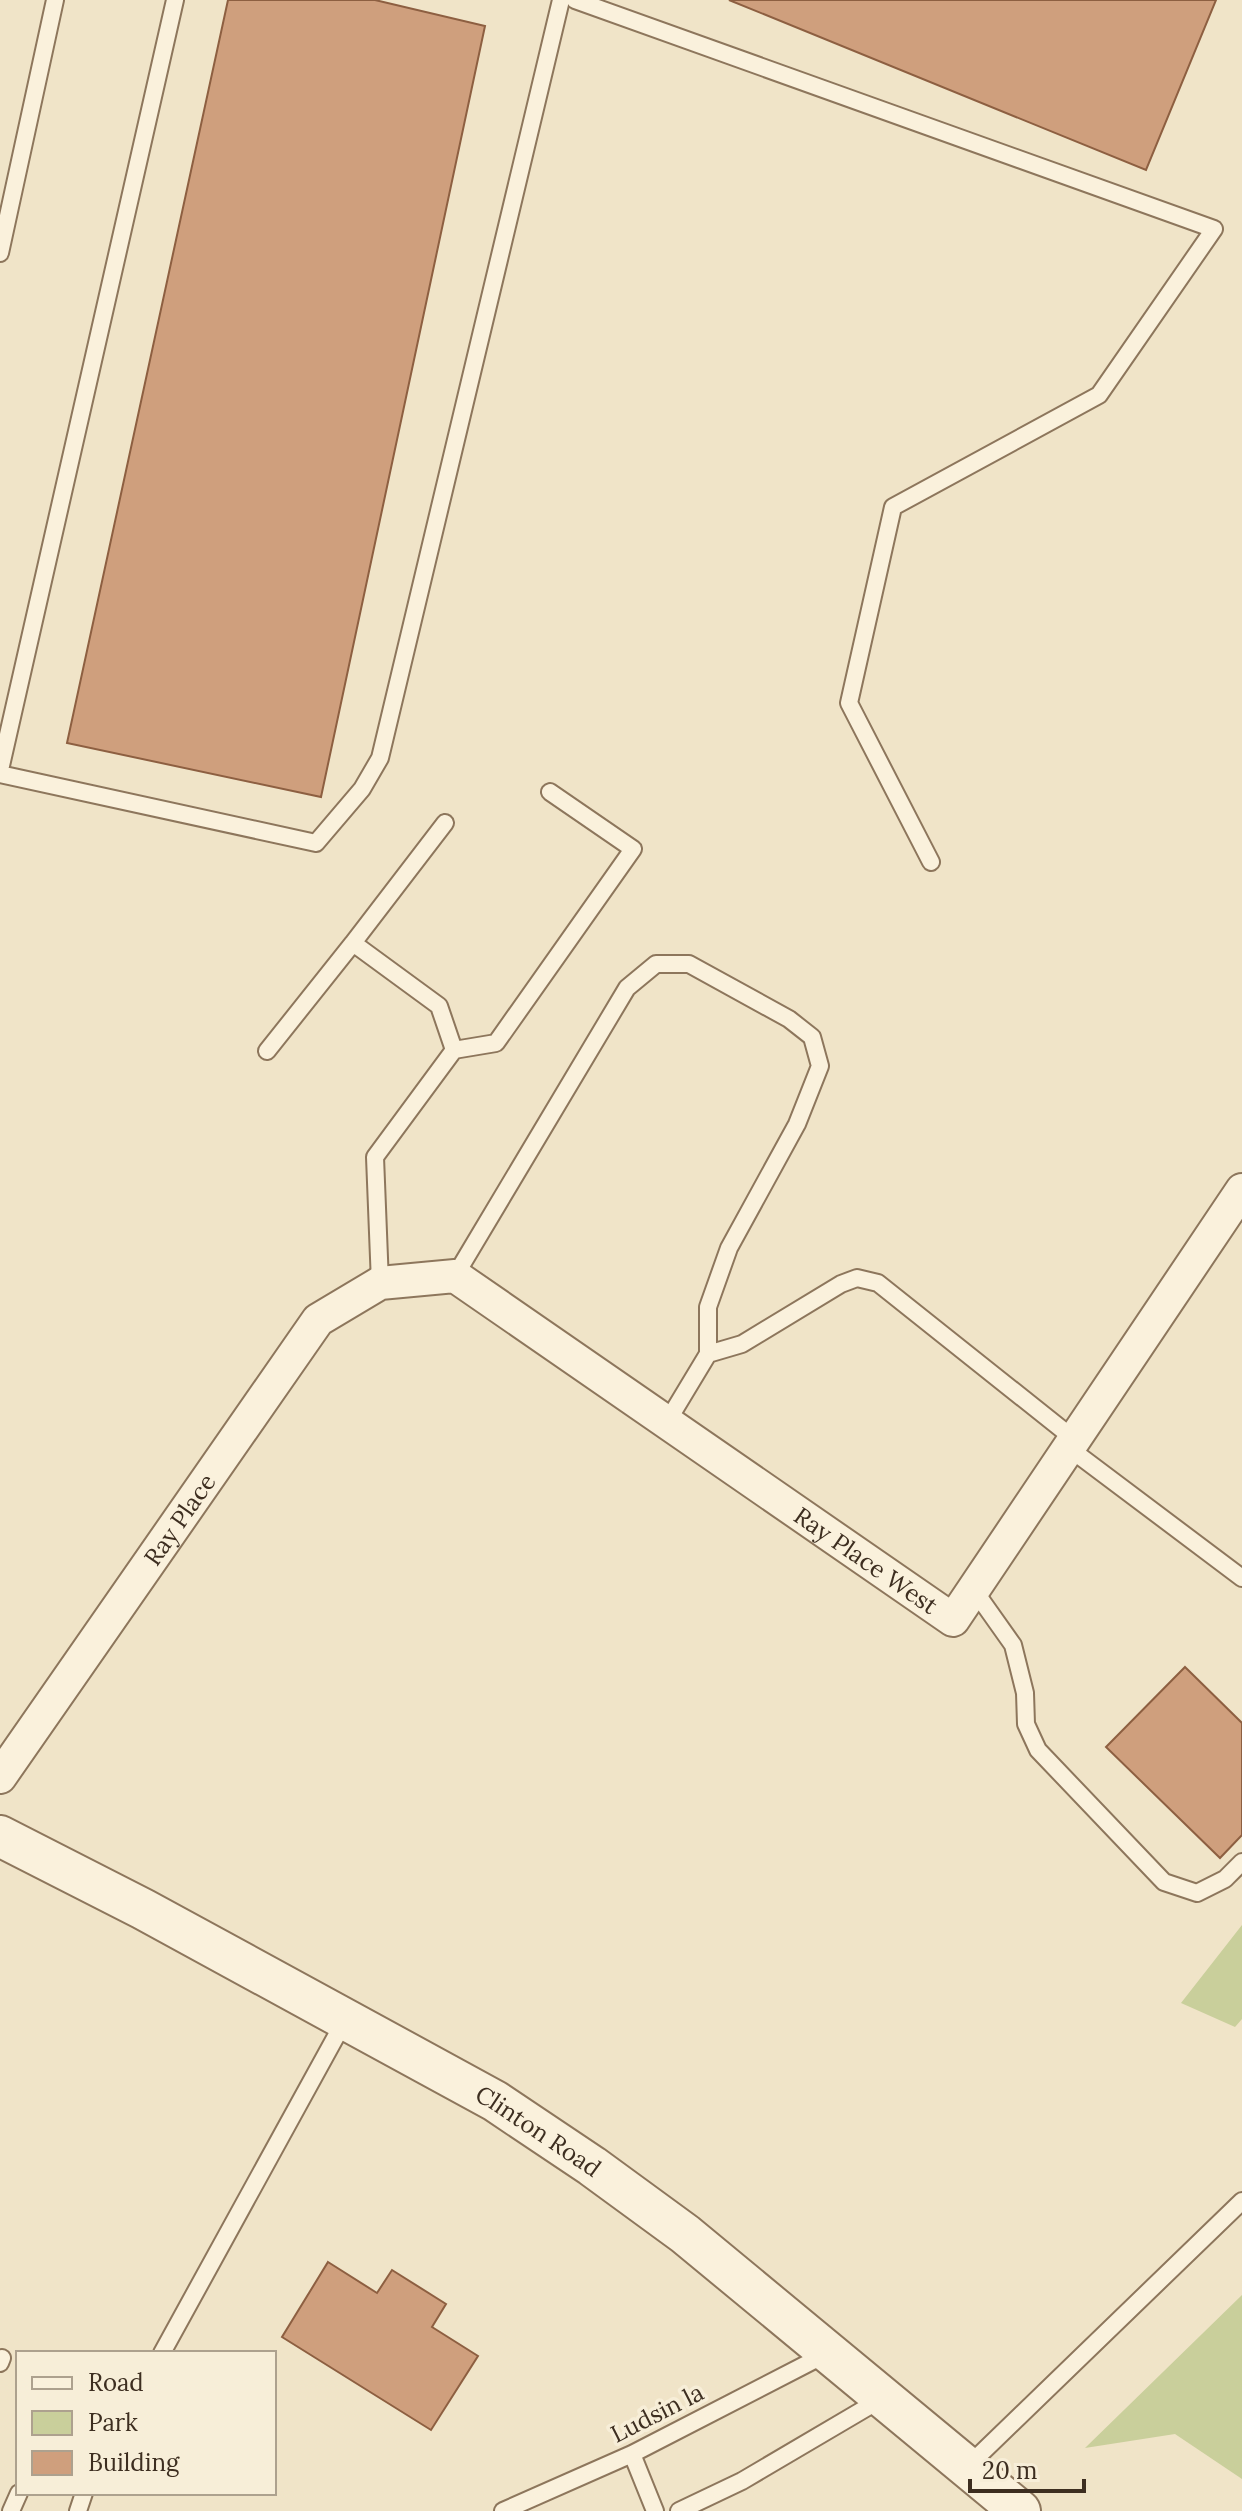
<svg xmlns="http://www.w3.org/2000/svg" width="1242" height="2511" font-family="Lora,serif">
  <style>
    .green { fill: #c9cf9b }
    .building { fill: #cf9f7d; stroke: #8d5f41; stroke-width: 2 }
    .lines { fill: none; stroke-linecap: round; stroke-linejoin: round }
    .service-casing { stroke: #8d765c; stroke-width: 20 }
    .minor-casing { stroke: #8d765c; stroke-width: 36 }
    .tertiary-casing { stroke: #8d765c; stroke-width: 44 }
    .service { stroke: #faf1dc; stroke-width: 16 }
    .minor { stroke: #faf1dc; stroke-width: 32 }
    .tertiary { stroke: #faf1dc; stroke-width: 40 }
    .labels { text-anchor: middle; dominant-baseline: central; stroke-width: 7; stroke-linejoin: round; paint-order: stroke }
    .street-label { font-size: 24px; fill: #3d2e20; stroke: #f7eed8 }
  </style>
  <rect width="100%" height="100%" fill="#f0e4c8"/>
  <!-- green -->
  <path class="green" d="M1242,1925V2019L1235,2027L1181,2003Z
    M1242,2295V2479L1175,2434L1085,2448Z"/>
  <!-- building -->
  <path class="building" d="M228,0H375L485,26L321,797L67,743Z
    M729,0H1216L1146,170Z
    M1185,1667L1242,1723V1835L1220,1858L1106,1747Z
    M328,2262L377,2293L392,2270L446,2304L432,2327L478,2356L431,2430L282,2337Z"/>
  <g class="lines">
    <defs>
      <path id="service" d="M575,0L1214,229L1099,395L893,507L849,703L931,862
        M0,253L55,0
        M0,770L175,0
        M0,774L316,843L362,789L380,758L561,0
        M445,823L353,943L439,1006L454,1050
        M267,1051L353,943
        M455,1276L627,988L656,964H689L789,1019L812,1037L820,1066L797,1124L729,1248L708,1307V1354L667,1422
        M380,1283L375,1157L454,1050L496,1043L633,849L550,792
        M708,1354L742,1344L841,1284L857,1278L878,1283L1074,1439
        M1069,1448L1242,1578
        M974,1590L1013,1645L1025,1693L1026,1724L1038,1750L1164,1882L1197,1893L1225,1879L1242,1862
        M162,2353L345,2020
        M0,2363L2,2358
        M632,2454L655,2511
        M968,2466L1242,2201
        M11,2511L19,2493
        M78,2511L84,2493
        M503,2511L632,2454L826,2354
        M679,2511L742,2481L883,2398"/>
      <g id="minor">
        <path id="s1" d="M0,1777L318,1320L380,1283L455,1276L953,1620L1242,1190"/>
      </g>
      <g id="tertiary">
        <path id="s2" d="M0,1836L143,1909L495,2101L592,2166L685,2234L1020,2511"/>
      </g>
    </defs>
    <!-- service casing -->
    <use href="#service" class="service-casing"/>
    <!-- minor casing -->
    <use href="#minor" class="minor-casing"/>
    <!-- tertiary casing -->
    <use href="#tertiary" class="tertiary-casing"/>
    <!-- service -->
    <use href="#service" class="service"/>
    <!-- minor -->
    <use href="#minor" class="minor"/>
    <!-- tertiary -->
    <use href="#tertiary" class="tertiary"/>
  </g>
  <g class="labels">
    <!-- street labels -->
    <g class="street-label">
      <text stroke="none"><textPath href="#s1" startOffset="314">Ray Place</textPath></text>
      <text stroke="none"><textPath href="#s1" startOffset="1204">Ray Place West</textPath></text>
      <text stroke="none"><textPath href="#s2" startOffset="614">Clinton Road</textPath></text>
      <text transform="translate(657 2413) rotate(-27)">Ludsin la</text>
    </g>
  </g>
  <!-- legend -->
  <rect x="16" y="2351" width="260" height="144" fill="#f7eed8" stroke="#ada18e" stroke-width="2"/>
  <rect x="32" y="2377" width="40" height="12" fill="#faf1dc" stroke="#ada18e" stroke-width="2"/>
  <text x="88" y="2391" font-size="24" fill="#3d2e20">Road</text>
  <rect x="32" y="2411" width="40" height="24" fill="#c9cf9b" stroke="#ada18e" stroke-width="2"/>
  <text x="88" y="2431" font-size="24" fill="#3d2e20">Park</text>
  <rect x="32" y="2451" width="40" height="24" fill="#cf9f7d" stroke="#ada18e" stroke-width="2"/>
  <text x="88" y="2471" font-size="24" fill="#3d2e20">Building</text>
  <!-- scale -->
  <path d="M970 2479v12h114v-12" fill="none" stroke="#3d2e20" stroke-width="4"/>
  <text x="982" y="2479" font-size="24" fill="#3d2e20" stroke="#f7eed8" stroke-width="6" paint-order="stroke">20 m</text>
</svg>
